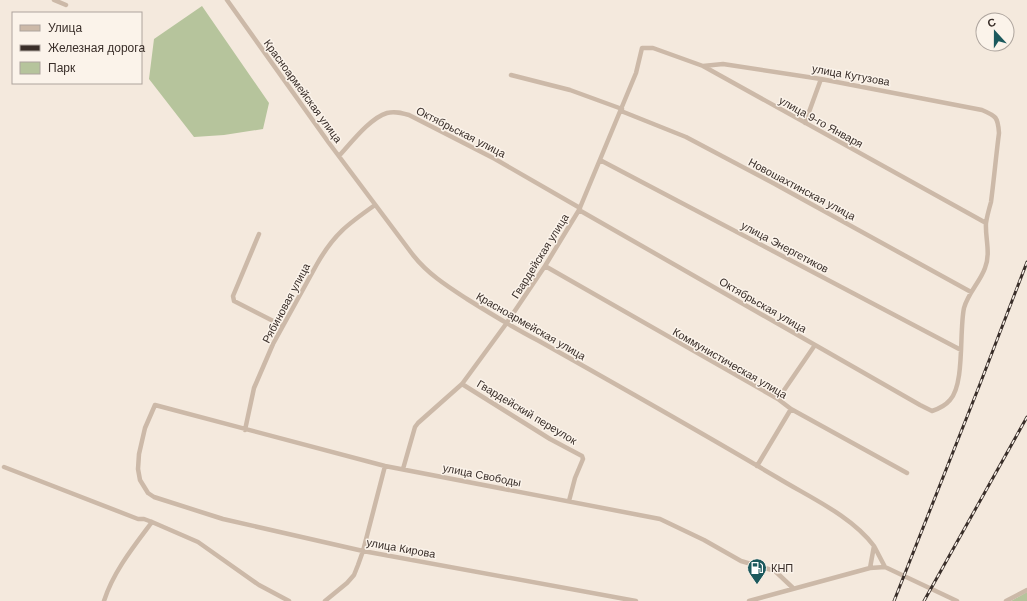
<svg xmlns="http://www.w3.org/2000/svg" width="1027" height="601" font-family="Arial,sans-serif">
  <style>
    .green { fill: #b6c49c }
    .lines { fill: none; stroke-linecap: round; stroke-linejoin: round }
    .minor { stroke: #ccb9a8; stroke-width: 4.5 }
    .rail-casing { stroke: #392e29; stroke-width: 3 }
    .rail { stroke: #fbf3ea; stroke-width: 1.5; stroke-dasharray: 4.5; stroke-linecap: butt }
    .labels { text-anchor: middle; dominant-baseline: central; stroke-width: 3; stroke-linejoin: round; paint-order: stroke }
    .street-label { font-size: 11px; fill: #392e29; stroke: #fbf3ea }
    .poi-label { font-size: 11px; fill: #392e29; stroke: #fbf3ea; text-anchor: start }
  </style>
  <rect width="100%" height="100%" fill="#f4e9dd"/>
  <!-- green -->
  <path class="green" d="M202,6L269,103L263,129L224,135L194,137L149,79L154,39Z
    M1027,592V601H1011Z"/>
  <g class="lines">
    <!-- minor -->
    <path class="minor" d="M54,0L66,5
      M227,0L329,143L413,255C428,274 447,286 467,299C491,314 514,328 539,341C619,386 699,431 778,478C809,497 852,516 874,546L870,568
      M511,75L570,90L622,109
      M621,111L686,137L773,183L971,292
      M805,123L821,79
      M339,156C351,143 370,118 387,113C395,111 402,113 409,115L495,159L580,208
      M600,160L961,350
      M579,210L920,405L932,411C938,409 945,406 950,400C965,384 959,331 964,308C968,293 980,282 985,268C991,253 985,238 986,223C987,216 989,209 991,202C994,179 996,156 999,133C998,117 996,116 982,110L821,79L723,64L703,66
      M259,234L233,296L234,301L283,326
      M545,266L778,399L791,409L907,473
      M462,384L550,439L582,456L583,459L575,478L569,501
      M778,399L815,345
      M245,430L254,388L273,344L317,264C334,234 348,224 375,205
      M757,466L791,409
      M4,467L138,519H144L152,522L198,542L259,585L289,601
      M403,469L415,427L418,423L462,384L506,324L545,266L579,210L636,73L642,48H653L703,66L986,223
      M874,546L885,567L957,601
      M104,601C113,572 134,546 152,522
      M325,601L347,583L354,575L358,565L363,551L385,466
      M636,601L363,551L223,519L154,497L148,493L140,480L138,469L139,454L145,428L155,405L385,466L660,519L704,540L741,561L775,571L793,588
      M749,601L870,568L885,567
      M1006,601L1027,590"/>
    <defs>
      <path id="rail" d="M894,601L980,384L1027,262
        M924,601L1027,417"/>
    </defs>
    <!-- rail casing -->
    <use href="#rail" class="rail-casing"/>
    <!-- rail -->
    <use href="#rail" class="rail"/>
  </g>
  <!-- icons -->
  <defs>
    <symbol id="fuel-pin" viewBox="-11 -11 22 30"><path d="M0 17L-7.5 6A9.5 9.5 0 1 1 7.5 6Z" fill="#1c595d" stroke="#fbf3ea"/><path d="M-5.5-6h7V0h2V4h1.3V-2.5L3-4.5l.8-.8L6-3V5H2.5V1h-1V6h-7ZM-4.2-4.7v3.2H.2V-4.7Z" fill="#fff"/></symbol>
  </defs>
  <g fill-rule="evenodd">
    <use href="#fuel-pin" x="746" y="557" width="22" height="30"/>
  </g>
  <g class="labels">
    <!-- street labels -->
    <g class="street-label">
      <text transform="translate(851 75) rotate(10)">улица Кутузова</text>
      <text transform="translate(303 91) rotate(54)">Красноармейская улица</text>
      <text transform="translate(821 122) rotate(29)">улица 9-го Января</text>
      <text transform="translate(461 132) rotate(27)">Октябрьская улица</text>
      <text transform="translate(802 189) rotate(28)">Новошахтинская улица</text>
      <text transform="translate(785 247) rotate(28)">улица Энергетиков</text>
      <text transform="translate(540 256) rotate(-58)">Гвардейская улица</text>
      <text transform="translate(286 303) rotate(-62)">Рябиновая улица</text>
      <text transform="translate(763 305) rotate(30)">Октябрьская улица</text>
      <text transform="translate(531 326) rotate(30)">Красноармейская улица</text>
      <text transform="translate(730 363) rotate(30)">Коммунистическая улица</text>
      <text transform="translate(527 412) rotate(31)">Гвардейский переулок</text>
      <text transform="translate(482 475) rotate(11)">улица Свободы</text>
      <text transform="translate(401 548) rotate(10)">улица Кирова</text>
    </g>
    <!-- poi labels -->
    <g class="poi-label">
      <text x="771" y="568">КНП</text>
    </g>
  </g>
  <!-- legend -->
  <rect x="12" y="12" width="130" height="72" fill="#fbf3ea" stroke="#ada49d"/>
  <rect x="20" y="25" width="20" height="6" fill="#ccb9a8" stroke="#ada49d"/>
  <text x="48" y="32" font-size="12" fill="#392e29">Улица</text>
  <rect x="20" y="45" width="20" height="6" fill="#392e29" stroke="#ada49d"/>
  <text x="48" y="52" font-size="12" fill="#392e29">Железная дорога</text>
  <rect x="20" y="62" width="20" height="12" fill="#b6c49c" stroke="#ada49d"/>
  <text x="48" y="72" font-size="12" fill="#392e29">Парк</text>
  <!-- north arrow -->
  <g transform="translate(995 32) rotate(339)"><circle r="19" fill="#fbf3ea" stroke="#ada49d"/>
  <path d="M0-3L7 15L0 10L-7 15Z" fill="#1c595d"/>
  <text y="-6" font-size="11" font-weight="bold" text-anchor="middle" fill="#392e29">С</text>
  </g>
</svg>
